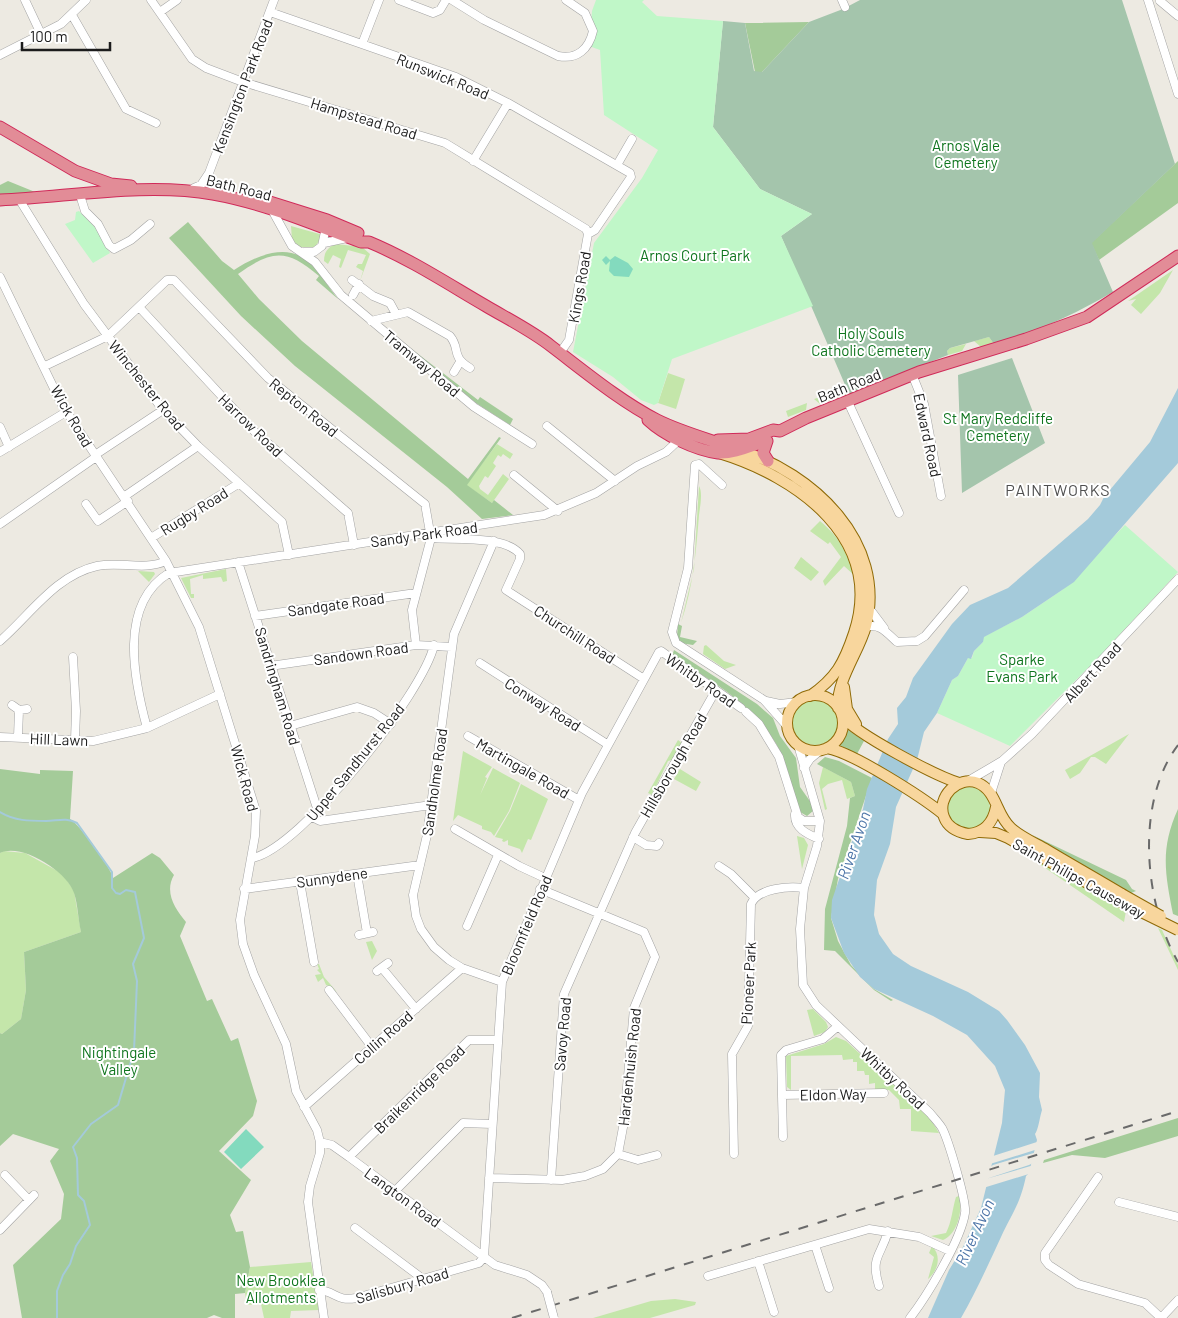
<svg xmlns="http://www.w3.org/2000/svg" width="1178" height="1318" font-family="Barlow,sans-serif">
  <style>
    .grass { fill: #c4e6aa }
    .forest { fill: #a4cb99 }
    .cemetery { fill: #a4c5ac }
    .park { fill: #c0f7c8 }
    .pitch { fill: #83dabe }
    .water { fill: #a4cada }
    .pier { fill: #edeae2 }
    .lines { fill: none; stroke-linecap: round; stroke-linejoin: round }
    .stream { stroke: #a4cada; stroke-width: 2 }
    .minor-casing { stroke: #a3a3a3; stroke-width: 9 }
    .major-casing { stroke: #8f6a06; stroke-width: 12 }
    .highway-casing { stroke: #d02a59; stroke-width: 13 }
    .minor { stroke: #fff; stroke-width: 8 }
    .major { stroke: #f8d69d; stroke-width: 10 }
    .highway { stroke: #e28c97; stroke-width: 11 }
    .rail { stroke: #6a6a6a; stroke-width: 2; stroke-dasharray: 10 10; stroke-linecap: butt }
    .minor-bridge-casing { stroke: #a3a3a3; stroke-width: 9; stroke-linecap: butt }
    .major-bridge-casing { stroke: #8f6a06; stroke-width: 12; stroke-linecap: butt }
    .minor-bridge { stroke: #fff; stroke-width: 8 }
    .major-bridge { stroke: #f8d69d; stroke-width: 10 }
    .labels { text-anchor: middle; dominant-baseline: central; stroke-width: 4; stroke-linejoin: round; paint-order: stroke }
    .street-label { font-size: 15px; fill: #1c1c1c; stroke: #fff }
    .park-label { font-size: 15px; fill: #0f751e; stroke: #fff }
    .neighbourhood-label { font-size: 16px; letter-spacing: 1px; fill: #4f4f4f; stroke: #fff }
    .water-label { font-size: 16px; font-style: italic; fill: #4d75a8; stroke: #fff }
  </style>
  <rect width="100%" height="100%" fill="#edeae2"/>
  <!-- grass -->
  <path class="grass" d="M291,226L323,235L315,247H300L292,240Z
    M336,244L362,247L370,254L360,281L363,271L356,267L358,264H362L366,255L348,250L341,268L339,267L341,259L333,255L328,264L324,261C324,252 328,247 336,244Z
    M1173,270L1160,293L1141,314L1131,305L1136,299L1128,301Z
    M989,337L994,344L981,347L974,341Z
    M966,344L962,351L948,355L947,351L950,348Z
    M668,373L685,379L676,409L658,403Z
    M847,389L849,394L820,404L814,399Z
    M807,403L806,410L788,417L786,411Z
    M497,444L513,454L510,459L503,454L501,457L498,455L493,463L496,466L488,478L485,476L479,486L480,489L488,495L503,474L509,479L492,503L466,485Z
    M699,486C703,492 700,507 699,515C696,553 693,587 681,623L694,569Z
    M820,521C841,539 845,550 855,576L844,566L825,586L823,581L841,557L830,542L828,544L810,531Z
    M801,557L819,572L811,581L794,568Z
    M226,569L227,581L223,582L221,577L203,579V575L190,579L191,594H194V598H191L181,578Z
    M138,571L154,572L155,574L149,582Z
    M706,645L724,661L736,665L725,669L703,654L704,646Z
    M792 722a23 23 0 1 1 46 0a23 23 0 1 1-46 0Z
    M1129,734L1106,764L1095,757H1091L1080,773L1070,779L1065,770Z
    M678,740L682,743L672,760L668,761L652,795L648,793Z
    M463,751L492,767L485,777L487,778L480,795L493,768L520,783L509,811L494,836L491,832L482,829V826L458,815L453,821Z
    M823,767L851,782L855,796L847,799L842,780L828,784L822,789L827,809L825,810L819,783Z
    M680,769L701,782L696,791L674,779Z
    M521,784L548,799L531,840L528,839L522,853L520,849L508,845V840L504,842L502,841L503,839L495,837L510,811Z
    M948 808a21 21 0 1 1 42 0a21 21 0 1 1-42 0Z
    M797,836L804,838L808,845L802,869Z
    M4,851L25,853L63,874L74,891L81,932L24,952L26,990L21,1019L2,1034L0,1033V853Z
    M1033,855L1126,911L1124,922L1032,859Z
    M1158,928L1162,930L1178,965V970Z
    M372,941L377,951L372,960L366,942Z
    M317,964H319L324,977L337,992L331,987L326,985L323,978L318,982L315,975L321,974L317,970L319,969Z
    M813,1009L826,1022L828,1027L825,1032L814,1036L807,1010Z
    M836,1037L846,1041L930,1118L939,1133L911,1131V1109H900L899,1100L889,1090H875V1083L869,1084V1075H865L864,1071H857V1062H853V1059L843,1060L842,1055L791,1056V1090L787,1087L786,1056L824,1044Z
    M959,1196C963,1210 958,1234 943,1240L931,1236L946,1233C952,1221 952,1210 956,1197Z
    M932,1246C942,1256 938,1271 928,1279L934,1257L929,1253Z
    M311,1262L319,1310L291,1311L290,1318H264L261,1304L247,1305L245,1293L250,1267Z
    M675,1299L696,1302L695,1305L650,1318H593L651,1301Z"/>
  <!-- forest -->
  <path class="forest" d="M809,22L762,72H755L745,23Z
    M1178,161V203L1099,260L1091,243Z
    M8,181L40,194L13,197L0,194V185Z
    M188,222L222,261L234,270C257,255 290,241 312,265C322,275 329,288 338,299L316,280L319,276C287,249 273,249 238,274L259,299L302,341L468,479L499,437L501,438L467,485L492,503L494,500L513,515L482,519L447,487L295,366L241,316L169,238Z
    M396,337L478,400L480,397L513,419L510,425L476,403Z
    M678,624L682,626L680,637L697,641L693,645L680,643L677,636Z
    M674,650L757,704L773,718L780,736L796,758L800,787L812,804L813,811L807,816L800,812C793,792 789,770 780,751C758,707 712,681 672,656Z
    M848,730L864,741L857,754L839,745Z
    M825,757L839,761L872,778L838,879L831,918L838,941L851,965L874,989L893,1000L891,1001L874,990L835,951L824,950L825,909L847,826L850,798L855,796L851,782L817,764Z
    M0,769L40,774V770L73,771L70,819C79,824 111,867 113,878L152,853L160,858L174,875C164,892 175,909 186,922L180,936L207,1001L212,999L231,1041L238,1038L257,1101L253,1116L219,1151L251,1180L230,1215L236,1232L243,1231L250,1267L245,1293L235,1294V1318H222L214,1315L207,1318H22L13,1265L61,1219L64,1194L50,1161L59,1149L13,1134L0,1146V1033L2,1034L21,1019L26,990L24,952L81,932C78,919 78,905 74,893C68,872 21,842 0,853Z
    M1178,809V916L1173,914C1165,873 1160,849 1178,809Z
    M1032,835L1126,880L1132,889L1136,891L1131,893Z
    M1178,1118V1136L1105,1158L1072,1155L1043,1163L1044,1160Z"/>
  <!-- cemetery -->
  <path class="cemetery" d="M860,0H1122L1175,164L1092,243L1113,292C1071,316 1041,330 994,344L989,337L950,348L947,351L948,355L849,394L781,236L812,214L760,189L713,127L723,21L745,23L754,71L762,72L809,22L843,9Z
    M1012,358L1045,443L962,493L958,375Z"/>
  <!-- park -->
  <path class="park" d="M596,0H644L642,2L657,16L723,21L713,127L760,189L812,214L781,236L813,306L672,359L658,403L654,405L641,400L613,377L573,352L594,243L642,178L658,150L604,115L600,50L589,46L592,11Z
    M79,211L95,227L110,253L93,263L65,224L75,220L76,212Z
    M1125,525L1178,572L1095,661L1010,746L937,713L952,680L958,676L968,658H972L974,651L983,642V637L1022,617L1062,590Z"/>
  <!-- pitch -->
  <path class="pitch" d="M606,256L610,260L615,256L628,263L633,269L629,277L614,276L609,271L610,261L606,265L602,260Z
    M246,1129L264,1147L241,1169L224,1152Z"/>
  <!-- water -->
  <path class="water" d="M1178,388V463L1074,582L1022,617L984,637L983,642L974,651L971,659L968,658L958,676L952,680L937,713L924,732L917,760L896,807L890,844L877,880L874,915L879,934L893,954L911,966L968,992L999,1011L1007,1020L1025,1045L1040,1073L1039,1097L1042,1110C1040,1116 1038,1131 1035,1134L1037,1140L1029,1173L1026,1176C1020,1205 1012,1213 1001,1237C988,1265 976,1292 961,1318H928L949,1270L963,1247L981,1208L1002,1123L1005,1090L995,1066L967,1035L933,1016L874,989L860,977L844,953L831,918L832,900L863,809L867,789L888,739L898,724L897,708L906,697L913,678L952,624L970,605L1008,588L1088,519L1100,505L1104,497L1150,442Z"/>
  <!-- pier -->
  <path class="pier" d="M1040,1141L1038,1149L990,1164L993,1156Z
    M1037,1152L1035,1162L1029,1165L986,1179L1034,1165L1032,1173L983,1188L989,1168L993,1165Z"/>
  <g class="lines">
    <!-- stream -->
    <path class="stream" d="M0,812C15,821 29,821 46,821C57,821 66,817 77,823L112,872V888L116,893L120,894L126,890L135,892L144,938L133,964L137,981L134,1051L118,1105L91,1124L73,1147L77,1158L78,1195L84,1201L90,1225L76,1246L70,1264L63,1275L57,1291V1318"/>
    <defs>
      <path id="minor" d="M25,0L41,34
        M151,0L192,59L206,68L243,82L445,143L586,229L588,234
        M399,0L433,13L440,10L446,0
        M452,0L484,20L558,56C577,60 589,49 593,31L585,13L566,0
        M842,0L845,7
        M1148,0L1178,94
        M1160,1L1178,16
        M160,12L177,0
        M270,12L456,77L508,103L630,173L631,177L595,230L588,234L569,340L562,350
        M72,15L126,109L156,123
        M362,44L379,0
        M0,55L61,24L86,0
        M473,161L508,103
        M617,165L632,139
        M209,173L210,183L217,190
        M194,188L201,185L209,173L274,0
        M80,195L85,211L98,224L109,245L114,249L131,240L150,224
        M19,199L84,304L163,410L198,446L282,522L289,555
        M272,210L292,246L315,262L341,295L474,407L532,444
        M324,243L347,238
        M304,252H314L322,246L326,227
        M0,277L62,405L166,561L199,627L256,811L255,836L240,920L243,944L254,975L286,1044L296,1091L317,1130L320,1142V1153L310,1186L308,1202L324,1318
        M352,280L373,296L390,303L396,314
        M353,295L359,284
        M139,307L255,432L348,513L354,545
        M371,321L408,312L450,336C461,349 450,356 470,368
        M45,366L108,336L167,280H174L268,378L425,504L431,538L412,610L416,645
        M454,372L460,362
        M912,374L924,404L941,496
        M848,402L899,513
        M547,426L615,481
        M0,427L9,447
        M0,452L66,412
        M95,455L163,410
        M514,475L558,511
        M722,485L699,464L695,465L688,568L672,632L676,643L764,700L787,726
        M125,496L198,446
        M86,504L98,521L128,501
        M0,524L96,457
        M151,538L238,484
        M431,538C455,540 504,535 520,554V559L506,590L644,679
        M494,541L454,634L427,835L413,895L416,916L421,929L434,947L449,960L462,968L502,982
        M238,562L316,805L319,809
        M865,609L872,612L884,628
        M255,616L416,593
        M865,628C878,621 888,634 897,642L917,641L925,636L964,590
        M0,641C30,615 56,575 97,566C119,561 145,571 166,561
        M73,657L76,711L75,740
        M480,663L607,744
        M270,666L416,645L452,647
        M220,694L147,728C134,680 118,604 169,573L544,515L596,493L637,466L666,452L680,439L678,437
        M766,701L780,704L797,702
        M12,705L19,710L27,709
        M746,712L759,724L779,757L798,817L804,821H820
        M290,726L357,707L374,713L391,724
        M468,736L579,800
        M0,737L93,741L147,728
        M18,737L19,710
        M798,745L820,821L817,846L804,888L800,929L803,985L816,1005L930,1113C934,1118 939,1123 942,1128C948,1139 967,1202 965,1213C961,1240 927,1296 910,1318
        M804,768L810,759L821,750
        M968,781L1002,761L1032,734L1178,579
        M991,793L1001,762
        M795,814C794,828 807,834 819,839
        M312,817L320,821L431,805
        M455,829L519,866L545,878
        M633,837L646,845L657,846L659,843
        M252,858C300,850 424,692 434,645
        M719,866L731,874L755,898
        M357,874L367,933
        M300,882L314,962
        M244,889L420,865
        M467,926L498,855
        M359,935L373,932
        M382,968L416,1009
        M377,971L388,963
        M329,990L372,1047
        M782,1095L884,1093
        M304,1107L462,968
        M783,1137L781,1055L786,1050L823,1039L838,1026
        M320,1142L332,1145L349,1157L495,1265L527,1275L542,1285L547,1292
        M618,1154L638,1160L657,1155
        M734,1154L732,1054L748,1026L751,904C758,888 789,886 804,888
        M349,1157L469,1040H497
        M5,1175L29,1200
        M1098,1177L1045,1253V1260L1049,1265L1078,1284L1145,1303L1161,1318
        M489,1178L562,1180L585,1176L603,1169L618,1154L624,1122L634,1008L655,957L644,932L540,889
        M551,1180L564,994L635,833L716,690
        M395,1191L463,1123L492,1124
        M1119,1202L1178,1217
        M355,1228L423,1279
        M0,1230L34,1195
        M815,1245L829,1288
        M484,1257L502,982L582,793L659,652L661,651L741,708
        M758,1261L774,1312
        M708,1276L869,1229L919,1237L950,1251
        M879,1286C870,1256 881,1257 888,1231
        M319,1290C335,1291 337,1302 356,1298L479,1263L484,1257
        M1161,1318L1178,1300"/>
      <path id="major" d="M739,450C813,473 887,542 866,626C859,652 836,681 838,708
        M719,453C798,477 885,539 854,633C844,663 836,678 810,696
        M844,687L847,709L856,724
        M787 723a28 28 0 1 1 56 0a28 28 0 1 1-56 0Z
        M842,716C856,734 936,776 959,783
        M827,748C852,752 922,797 943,814
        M996,807C993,823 984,833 968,834C957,832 948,828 944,817C936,797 958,775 978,783C997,791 996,815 1011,828C1021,837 1035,843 1047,850C1072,865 1097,879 1122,894
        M980,832L996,833L1008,838L1119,901"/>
      <path id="highway" d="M0,127L75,171L111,184L131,186
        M251,196L327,220L358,233
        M0,200C68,197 145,182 213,194C264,203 313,224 361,242H369C410,259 448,284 486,306C508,319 532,331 551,346C584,371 620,401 657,420C683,433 712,440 739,450
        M648,420C664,435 695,450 718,453C733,454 748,447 763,442
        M718,440L749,439L773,430L780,431L806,418L919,372L1026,339L1087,317L1178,256
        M767,441L763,453L768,461"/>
    </defs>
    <!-- minor casing -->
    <use href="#minor" class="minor-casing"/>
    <!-- major casing -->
    <use href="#major" class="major-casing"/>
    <!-- highway casing -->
    <use href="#highway" class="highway-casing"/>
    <!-- minor -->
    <use href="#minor" class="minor"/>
    <!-- major -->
    <use href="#major" class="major"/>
    <!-- highway -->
    <use href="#highway" class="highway"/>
    <!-- rail -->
    <path class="rail" d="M1178,745C1135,802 1144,903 1178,962
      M512,1318L1178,1111"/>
    <defs>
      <path id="minor-bridge" d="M547,1292L554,1318"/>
      <path id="major-bridge" d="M1122,894L1161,916
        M1119,901L1178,930"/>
    </defs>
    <!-- minor-bridge casing -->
    <use href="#minor-bridge" class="minor-bridge-casing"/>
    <!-- major-bridge casing -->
    <use href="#major-bridge" class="major-bridge-casing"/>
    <!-- minor-bridge -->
    <use href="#minor-bridge" class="minor-bridge"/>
    <!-- major-bridge -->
    <use href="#major-bridge" class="major-bridge"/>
  </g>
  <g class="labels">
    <!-- street labels -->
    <g class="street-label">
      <text transform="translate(443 76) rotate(22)">Runswick Road</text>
      <text transform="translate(242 86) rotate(-69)">Kensington Park Road</text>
      <text transform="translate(364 118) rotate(17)">Hampstead Road</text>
      <text transform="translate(239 187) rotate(14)">Bath Road</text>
      <text transform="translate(579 287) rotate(-80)">Kings Road</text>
      <text transform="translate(422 363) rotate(40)">Tramway Road</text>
      <text transform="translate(147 385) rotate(51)">Winchester Road</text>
      <text transform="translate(849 385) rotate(-22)">Bath Road</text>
      <text transform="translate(304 407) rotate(39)">Repton Road</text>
      <text transform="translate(72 416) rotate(60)">Wick Road</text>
      <text transform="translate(251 425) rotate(44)">Harrow Road</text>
      <text transform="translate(928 435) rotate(78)">Edward Road</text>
      <text transform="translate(194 511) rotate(-32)">Rugby Road</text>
      <text transform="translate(424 534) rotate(-8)">Sandy Park Road</text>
      <text transform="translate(336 604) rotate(-8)">Sandgate Road</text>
      <text transform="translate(575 634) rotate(33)">Churchill Road</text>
      <text transform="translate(361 653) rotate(-8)">Sandown Road</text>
      <text transform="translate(1092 672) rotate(-47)">Albert Road</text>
      <text transform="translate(701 680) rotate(35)">Whitby Road</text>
      <text transform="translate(278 686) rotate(73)">Sandringham Road</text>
      <text transform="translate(543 704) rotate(32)">Conway Road</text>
      <text transform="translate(59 739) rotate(2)">Hill Lawn</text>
      <text transform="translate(355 762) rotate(-51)">Upper Sandhurst Road</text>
      <text transform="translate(673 765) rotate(-60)">Hillsborough Road</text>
      <text transform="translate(523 768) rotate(30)">Martingale Road</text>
      <text transform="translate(245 778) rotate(75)">Wick Road</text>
      <text transform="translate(434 782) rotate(-82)">Sandholme Road</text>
      <text transform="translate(332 877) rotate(-8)">Sunnydene</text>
      <text transform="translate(1079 878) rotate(29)">Saint Philips Causeway</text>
      <text transform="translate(526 925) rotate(-67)">Bloomfield Road</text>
      <text transform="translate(748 983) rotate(-87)">Pioneer Park</text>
      <text transform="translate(562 1034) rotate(-85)">Savoy Road</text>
      <text transform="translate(383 1037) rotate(-41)">Collin Road</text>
      <text transform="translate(629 1067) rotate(-84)">Hardenhuish Road</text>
      <text transform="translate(893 1078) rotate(43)">Whitby Road</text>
      <text transform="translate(419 1089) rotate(-44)">Braikenridge Road</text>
      <text transform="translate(833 1094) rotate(-1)">Eldon Way</text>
      <text transform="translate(403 1197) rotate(36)">Langton Road</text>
      <text transform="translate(402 1285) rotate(-16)">Salisbury Road</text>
    </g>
    <!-- park labels -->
    <g class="park-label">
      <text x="966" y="145">Arnos Vale<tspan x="966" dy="17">Cemetery</tspan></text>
      <text x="695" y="255">Arnos Court Park</text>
      <text x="871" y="333">Holy Souls<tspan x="871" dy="17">Catholic Cemetery</tspan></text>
      <text x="998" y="418">St Mary Redcliffe<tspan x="998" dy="17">Cemetery</tspan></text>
      <text x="1022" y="659">Sparke<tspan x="1022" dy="17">Evans Park</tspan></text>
      <text x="119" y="1052">Nightingale<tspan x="119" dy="17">Valley</tspan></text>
      <text x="281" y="1280">New Brooklea<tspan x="281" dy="17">Allotments</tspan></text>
    </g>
    <!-- neighbourhood labels -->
    <g class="neighbourhood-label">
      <text x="1058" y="489">PAINTWORKS</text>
    </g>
    <!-- water labels -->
    <g class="water-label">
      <text transform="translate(853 845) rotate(-71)">River Avon</text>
      <text transform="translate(974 1232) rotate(-65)">River Avon</text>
    </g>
  </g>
  <!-- scale -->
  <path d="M22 42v8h88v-8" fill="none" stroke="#1c1c1c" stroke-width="2.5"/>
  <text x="30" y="42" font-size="15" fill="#1c1c1c" stroke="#ffffff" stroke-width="4" paint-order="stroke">100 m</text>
</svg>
